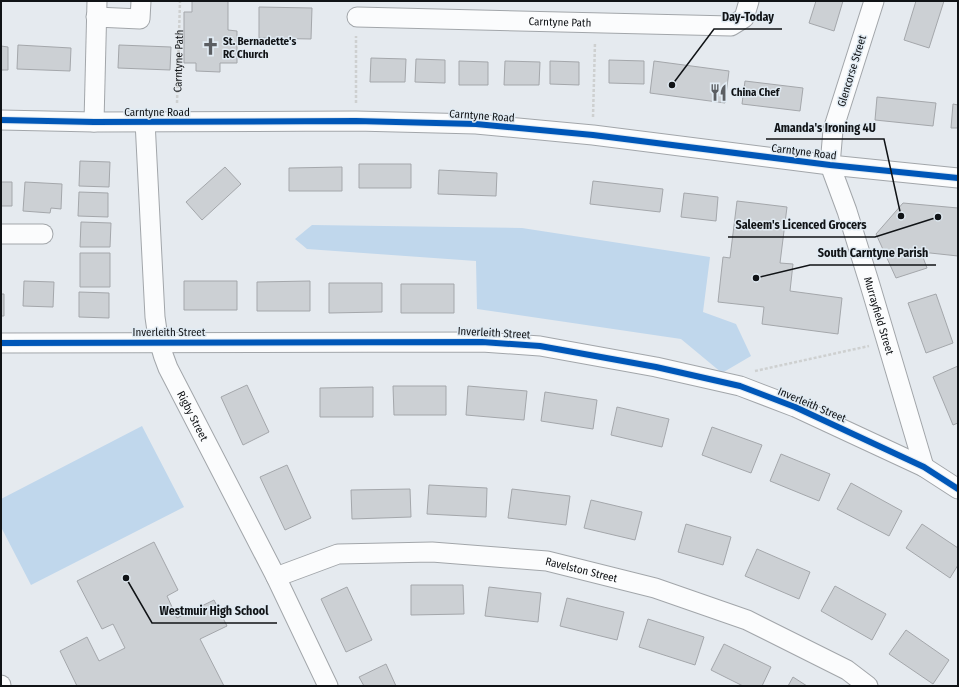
<svg xmlns="http://www.w3.org/2000/svg" width="959" height="687" font-family="'Fira Sans Condensed',sans-serif">
  <style>
    .green { fill: #c0d7ec }
    .building { fill: #ccd0d4; stroke: #a4a7ab }
    .lines { fill: none; stroke-linecap: round; stroke-linejoin: round }
    .minor-casing { stroke: #a2a6aa; stroke-width: 21 }
    .path { stroke: #ced0d0; stroke-width: 2.5; stroke-dasharray: 3 2; stroke-linecap: butt }
    .minor { stroke: #fbfcfd; stroke-width: 19 }
    .cycleway-casing { stroke: #e1ebf3; stroke-width: 8 }
    .cycleway { stroke: #0057b8; stroke-width: 6 }
    .labels { text-anchor: middle; dominant-baseline: central; stroke-width: 3; stroke-linejoin: round; paint-order: stroke }
    .street-label { font-size: 11px; fill: #101316; stroke: #e1ebf3 }
    .poi-label { font-size: 11px; font-weight: bold; fill: #101316; stroke: #e1ebf3; text-anchor: start }
    .leader { fill: none; stroke: #101316; stroke-width: 1.5 }
    .callout-dot { fill: #101316; stroke: #e1ebf3; stroke-width: 1.5 }
    .callout-label { font-size: 12px; text-anchor: middle; font-weight: bold; fill: #101316; stroke: #e1ebf3; stroke-width: 3; stroke-linejoin: round; paint-order: stroke }
  </style>
  <rect width="100%" height="100%" fill="#e5eaef"/>
  <!-- green -->
  <path class="green" d="M312,225L522,228L710,257L703,312L736,324L751,356L722,373L681,339L477,309L476,261L307,249L295,239Z
    M142,426L184,507L31,585L1,527V499Z"/>
  <!-- building -->
  <path class="building" d="M192,1H228V30L237,31V63H220V72L196,71V63H184V12H192Z
    M816,1H843L834,31L809,23Z
    M916,1H944L929,48L904,40Z
    M259,7L312,8L311,39L259,38Z
    M18,45L71,48L70,71L17,69Z
    M119,45L171,47L170,70L118,68Z
    M1,46L8,47V70H1Z
    M371,58L406,59L405,82H370Z
    M416,59L445,60V83L415,82Z
    M609,60L644,61V84L609,83Z
    M459,61L488,62V85H459Z
    M505,61L540,62L539,85H504Z
    M550,61L579,62V85L550,84Z
    M654,61L729,71L725,103L650,93Z
    M745,81L803,88L800,111L742,104Z
    M877,97L936,103L933,126L875,120Z
    M953,104L958,105V128H951Z
    M80,161L110,162L109,187L79,186Z
    M359,164H411V188H359Z
    M225,167L241,184L202,220L186,202Z
    M342,167V191H289V168Z
    M439,170L497,173L496,196L438,194Z
    M593,181L663,189L660,212L590,204Z
    M1,182H12V206H1Z
    M25,182L62,184L61,209L51,208L50,213L23,211Z
    M79,192L108,193V217L78,216Z
    M684,193L718,197L716,221L681,217Z
    M737,201L787,207L780,263L793,264L790,291L842,298L838,334L762,324L764,307L718,302L723,257L730,258Z
    M903,203L958,208V256L921,252L927,268L896,278L876,234Z
    M81,222L111,223L110,247H80Z
    M80,253H110V287H80Z
    M24,281L54,282L53,307L23,306Z
    M184,281H237V310H184Z
    M310,281V311H257V282Z
    M329,283H382V312L329,313Z
    M401,284H454V313H401Z
    M79,292L109,293V318L79,317Z
    M1,294H4V316H1Z
    M936,294L953,343L926,353L908,303Z
    M958,366V423L953,425L933,377Z
    M247,385L269,432L243,445L221,397Z
    M393,386H446V415H394Z
    M468,386L527,391L524,420L466,415Z
    M373,387V417H320V388Z
    M545,392L597,400L593,429L541,421Z
    M617,407L669,419L662,447L611,435Z
    M712,427L762,445L751,473L702,455Z
    M781,454L830,474L819,501L770,481Z
    M287,465L311,518L285,530L260,477Z
    M851,483L902,511L889,536L837,509Z
    M429,485L487,488L486,517L427,514Z
    M410,489L411,517L352,519L351,490Z
    M512,489L570,496L566,525L508,518Z
    M591,500L642,512L635,540L584,528Z
    M686,524L731,537L723,565L678,552Z
    M922,524L958,548V565L950,578L906,548Z
    M154,542L178,590L167,596L177,618L214,600L227,626L200,639L224,686H77L60,651L87,637L99,661L125,648L113,624L102,629L77,581Z
    M757,549L810,572L799,599L745,576Z
    M411,585H463L464,614L411,615Z
    M835,586L886,614L872,640L821,611Z
    M347,587L372,640L346,652L321,599Z
    M489,587L541,593L538,622L485,616Z
    M567,598L624,612L617,640L560,626Z
    M648,619L704,637L695,665L639,647Z
    M906,630L949,660L933,684L889,654Z
    M724,644L771,667L762,686H743L711,670Z
    M386,664L396,686H364L359,677Z
    M793,677L807,686H788Z"/>
  <g class="lines">
    <defs>
      <g id="minor">
        <path id="s2" d="M874,1L833,130L830,165L847,211L870,285L924,467"/>
        <path d="M96,17L140,19L141,1"/>
        <path id="s3" d="M357,17L731,26L744,18L749,1"/>
        <path d="M1,120L94,122L356,121L476,124L593,135L830,165L958,178"/>
        <path id="s4" d="M145,121L155,317C157,335 161,351 168,368L276,577L328,686"/>
        <path d="M94,122L97,1"/>
        <path d="M1,234H43"/>
        <path d="M1,343L482,342L540,346L656,367L740,386L795,407L924,467L958,489"/>
        <path id="s5" d="M276,577L338,554L432,552L547,561L655,588L747,620L847,670L868,686"/>
        <path d="M1,685V686"/>
      </g>
    </defs>
    <!-- minor casing -->
    <use href="#minor" class="minor-casing"/>
    <!-- path -->
    <g class="path">
      <path id="s1" d="M177,103L180,1"/>
      <path d="M356,103V36"/>
      <path d="M593,117L595,42"/>
      <path d="M755,371L869,346"/>
    </g>
    <!-- minor -->
    <use href="#minor" class="minor"/>
    <defs>
      <path id="cycleway" d="M1,120L94,122L356,121L476,124L593,135L830,165L958,178
        M1,343L482,342L540,346L656,367L740,386L795,407L924,467L958,489"/>
    </defs>
    <!-- cycleway casing -->
    <use href="#cycleway" class="cycleway-casing"/>
    <!-- cycleway -->
    <use href="#cycleway" class="cycleway"/>
  </g>
  <!-- icons -->
  <defs>
    <symbol id="church-bare" viewBox="-9 -9 18 18"><path d="M-1.2-6h2.4v3.5h3.3v2.4h-3.3V6h-2.4V-.1h-3.3v-2.4h3.3Z" fill="#5b5e62" stroke="#e1ebf3" stroke-width="2.5" paint-order="stroke"/></symbol>
    <symbol id="restaurant-bare" viewBox="-9 -9 18 18"><path d="M-5-6h1v4h1v-4h1v4h1v-4h1v5L-1.5 .5V6h-2V.5L-5-1ZM5-6V6H3V1.5H1.5Q1.5-4 5-6Z" fill="#5b5e62" stroke="#e1ebf3" stroke-width="2.5" paint-order="stroke"/></symbol>
  </defs>
  <g fill-rule="evenodd">
    <use href="#church-bare" x="198" y="34" width="25" height="25"/>
    <use href="#restaurant-bare" x="706" y="80" width="25" height="25"/>
  </g>
  <g class="labels">
    <!-- street labels -->
    <g class="street-label">
      <text stroke="none"><textPath href="#s3" startOffset="203">Carntyne Path</textPath></text>
      <text stroke="none"><textPath href="#s1" startOffset="42">Carntyne Path</textPath></text>
      <text transform="translate(852 71) rotate(-73)">Glencorse Street</text>
      <text x="157" y="112">Carntyne Road</text>
      <text transform="translate(482 116) rotate(4)">Carntyne Road</text>
      <text transform="translate(804 152) rotate(7)">Carntyne Road</text>
      <text stroke="none"><textPath href="#s2" startOffset="329">Murrayfield Street</textPath></text>
      <text x="169" y="332">Inverleith Street</text>
      <text transform="translate(494 333) rotate(3)">Inverleith Street</text>
      <text transform="translate(812 405) rotate(23)">Inverleith Street</text>
      <text stroke="none"><textPath href="#s4" startOffset="303">Rigby Street</textPath></text>
      <text stroke="none"><textPath href="#s5" startOffset="311">Ravelston Street</textPath></text>
    </g>
    <!-- poi labels -->
    <g class="poi-label">
      <text x="223" y="41">St. Bernadette's<tspan x="223" dy="13">RC Church</tspan></text>
      <text x="731" y="92">China Chef</text>
    </g>
  </g>
  <!-- callouts -->
  <path class="leader" d="M672 85L714 29H782M901 216L884 139H766M938 217L875 237H728M756 278L810 265H936M126 578L152 623H277"/>
  <g class="callout-dot">
    <circle cx="672" cy="85" r="4"/>
    <circle cx="901" cy="216" r="4"/>
    <circle cx="938" cy="217" r="4"/>
    <circle cx="756" cy="278" r="4"/>
    <circle cx="126" cy="578" r="4"/>
  </g>
  <g class="callout-label">
    <text x="748" y="21">Day-Today</text>
    <text x="825" y="132">Amanda's Ironing 4U</text>
    <text x="801" y="229">Saleem's Licenced Grocers</text>
    <text x="873" y="257">South Carntyne Parish</text>
    <text x="214" y="615">Westmuir High School</text>
  </g>
  <!-- border -->
  <rect width="959" height="687" fill="none" stroke="#101316" stroke-width="4"/>
</svg>
